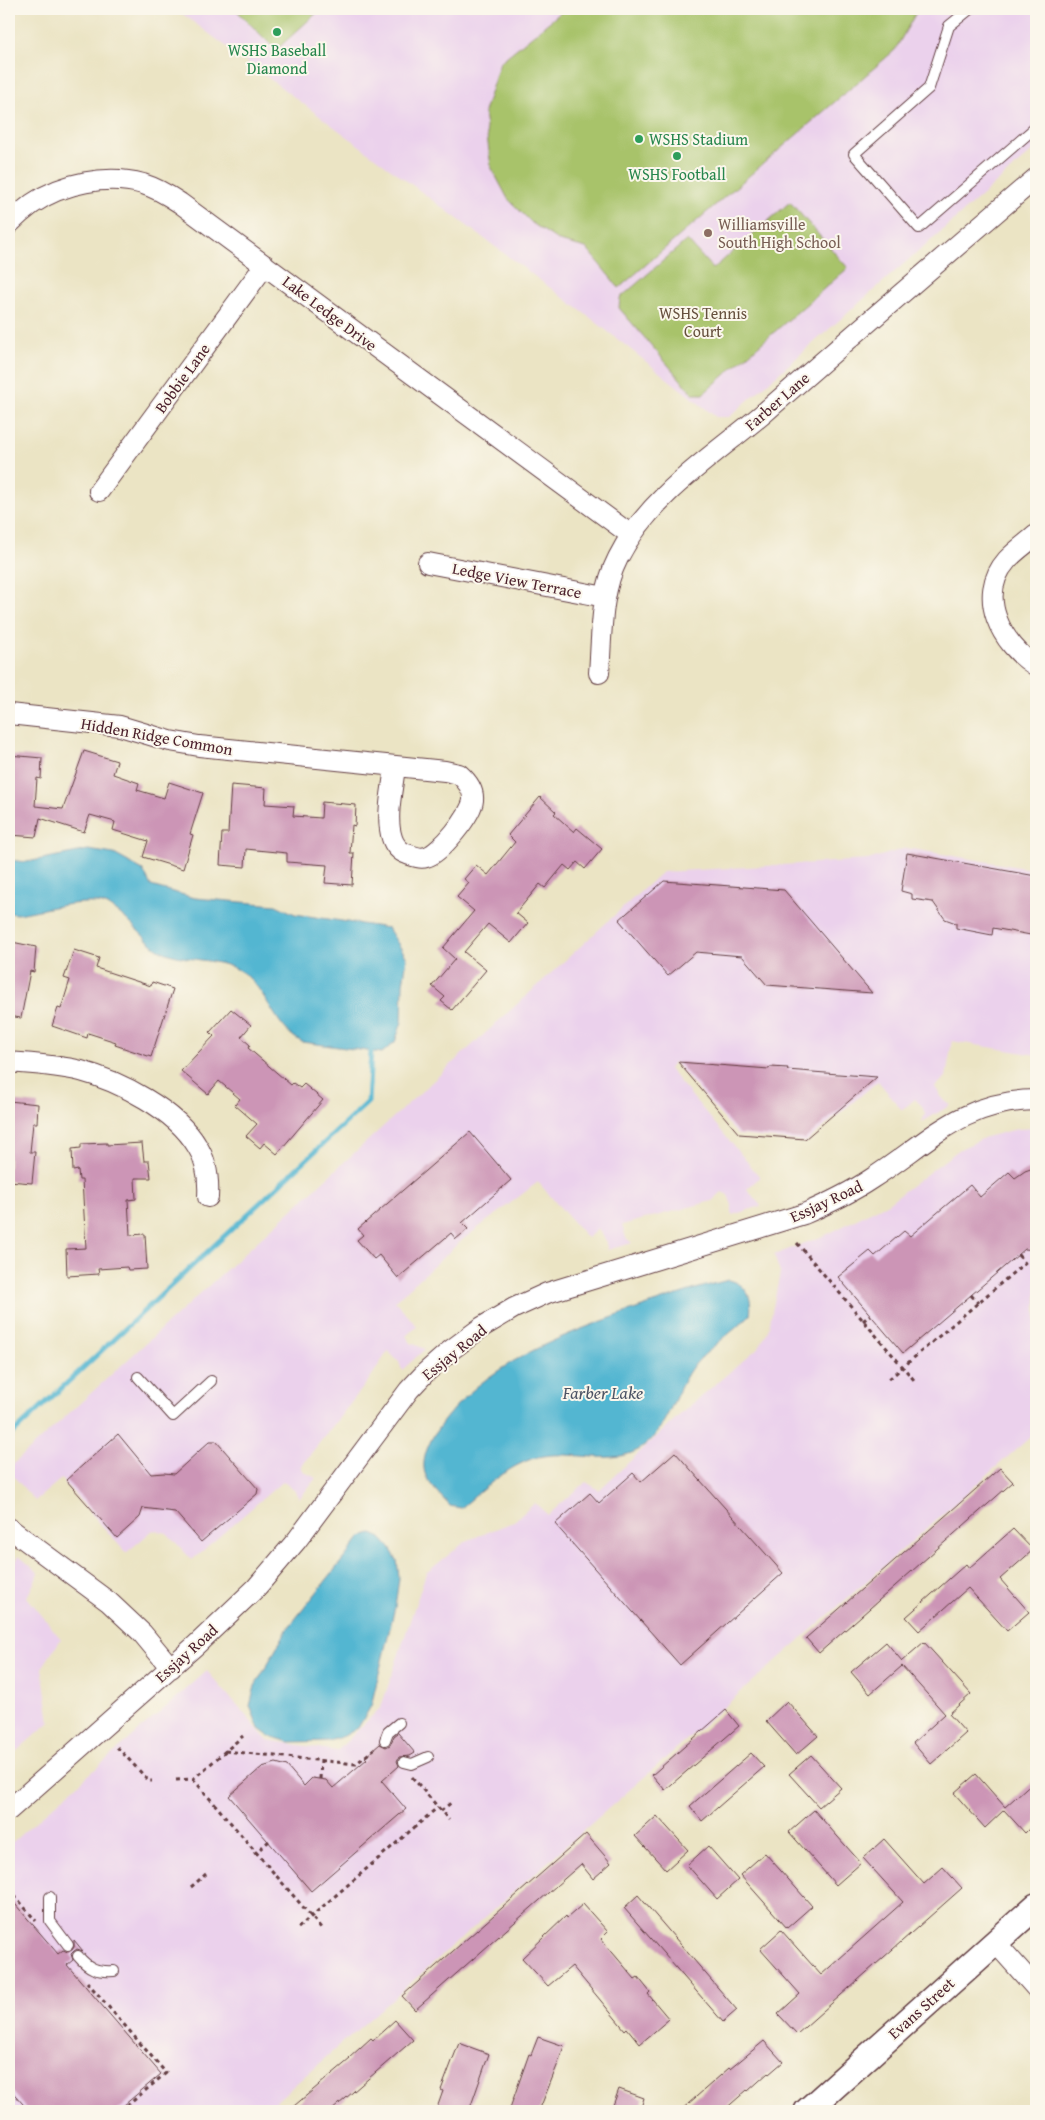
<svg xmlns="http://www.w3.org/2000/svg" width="1045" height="2120" font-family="'Gentium Book Plus',serif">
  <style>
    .built { fill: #ebd1ec }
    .green { fill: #a8c36a; stroke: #79714a }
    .water { fill: #52b6d1; stroke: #4e6a7e }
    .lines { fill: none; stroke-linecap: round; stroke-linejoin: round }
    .stream { stroke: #52b6d1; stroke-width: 5 }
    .building { fill: #cc95b6 }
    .service-casing { stroke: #623d42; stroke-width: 12 }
    .minor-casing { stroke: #623d42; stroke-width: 22 }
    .tertiary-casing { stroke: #623d42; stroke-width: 28 }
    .path { stroke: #623d42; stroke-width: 3; stroke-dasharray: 4 4; stroke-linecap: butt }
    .service { stroke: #fff; stroke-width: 10 }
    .minor { stroke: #fff; stroke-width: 20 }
    .tertiary { stroke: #fff; stroke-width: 25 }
    .leisure-dot { fill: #2e9e5b; stroke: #fbf7ec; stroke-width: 2 }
    .education-dot { fill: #8d6e63; stroke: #fbf7ec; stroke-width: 2 }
    .labels { text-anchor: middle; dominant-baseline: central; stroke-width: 4; stroke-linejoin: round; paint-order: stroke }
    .leisure-label { font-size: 16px; fill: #27864d; stroke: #fbf7ec }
    .education-label { font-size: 16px; fill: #785e54; stroke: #fbf7ec; text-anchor: start }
    .street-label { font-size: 16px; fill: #4a1f2b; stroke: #fbf7ec }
    .park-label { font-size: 16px; fill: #66503e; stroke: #fbf7ec }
    .water-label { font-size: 18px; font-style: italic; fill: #4d5465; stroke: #fbf7ec }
  </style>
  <rect width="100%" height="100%" fill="#fbf7ec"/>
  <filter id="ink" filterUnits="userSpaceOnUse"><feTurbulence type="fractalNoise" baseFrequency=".02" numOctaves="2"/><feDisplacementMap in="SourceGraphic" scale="10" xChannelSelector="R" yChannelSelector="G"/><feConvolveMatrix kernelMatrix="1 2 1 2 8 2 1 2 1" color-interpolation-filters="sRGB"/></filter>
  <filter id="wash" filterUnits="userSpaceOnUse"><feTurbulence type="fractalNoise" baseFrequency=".0096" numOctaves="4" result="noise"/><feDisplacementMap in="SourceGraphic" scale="20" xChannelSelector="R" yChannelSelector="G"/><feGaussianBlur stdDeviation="1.12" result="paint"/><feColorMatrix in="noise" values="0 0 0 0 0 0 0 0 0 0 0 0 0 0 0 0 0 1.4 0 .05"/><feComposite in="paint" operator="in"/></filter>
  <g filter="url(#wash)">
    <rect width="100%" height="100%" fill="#ebe4c4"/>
    <!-- built -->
    <path class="built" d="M176,9H1036V148L729,417H716L592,319Z
      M906,848L1036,870V1055L952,1041L946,1077L935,1087L944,1101L951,1105L922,1122L925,1114L922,1106L915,1099L902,1110L878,1081L806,1142L738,1135L674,1062L669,1069L760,1177L747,1189L761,1206L732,1215V1205L728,1195L722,1192L712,1201L622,1225L626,1238L632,1243L607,1250V1242L598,1229L587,1238L538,1182L461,1241L395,1301L417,1326L406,1336L411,1343L425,1349L402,1370L399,1362L388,1351L369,1380L301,1466L304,1472L316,1478L299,1499L295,1491L283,1481L192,1560L167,1533L153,1530L126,1553L61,1479L35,1501L9,1471V1468L662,872L868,860Z
      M1036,1128V1432L265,2111H9V1845L207,1671L267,1740L337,1751L381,1707L426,1573L466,1541L513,1522L535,1503L548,1515L586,1482L599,1490L684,1411L759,1347L768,1331L780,1273L774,1255L826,1235L888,1203L960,1149L986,1137L1017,1129Z
      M19,1556L39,1573L27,1597L61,1639L42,1668L50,1722L12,1755V1769L9,1772V1574Z"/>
    <!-- green -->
    <path class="green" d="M235,9H321L276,50Z
      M565,9H918L895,50L619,288L586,248L559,241L532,223L508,199L491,167L484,112L500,62Z
      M790,202L848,268L703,394H693L619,308L620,298L687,240L713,269Z"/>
    <!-- water -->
    <path class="water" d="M88,850L114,854L143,870L151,886L195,898L276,905L295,914L388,928L407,958L403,984L402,1022L395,1042L382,1053L302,1042C275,1028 269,995 247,976C224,955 180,964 157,948C140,936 118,904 97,903C73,901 42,910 18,914L9,913V860L27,862Z
      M729,1280C746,1284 753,1297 750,1315C731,1334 708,1348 691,1369C674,1393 664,1440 634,1452C605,1464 572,1451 544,1456C512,1461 485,1488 461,1508L450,1506C442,1497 431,1487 426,1476C420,1462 428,1445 435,1433C480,1363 567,1333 642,1307C671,1297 699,1287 729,1280Z
      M372,1534L381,1538L390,1548L397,1560L399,1578L395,1607L371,1706L358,1728L344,1736L329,1741L290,1742L269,1736L259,1729L250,1706L255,1686L288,1628L361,1537Z"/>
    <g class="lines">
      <!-- stream -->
      <path class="stream" d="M9,1437L368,1102L371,1052"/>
    </g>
    <g id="blocks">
      <!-- building -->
      <path class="building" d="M84,751L117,761L113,774L139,783L137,790L164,798L169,782L203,793L190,834L193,835L183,869L143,857L148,841L113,830L115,822L90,815L84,832L40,818L36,837L10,835L11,824H9V755L42,758L41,779L37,778L35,806L63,809Z
        M231,785L266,788L265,804L294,806L293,816L321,818L322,802L356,805L355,826L352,825L350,853H354L352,885L325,883L327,865L287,862V853L246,849L245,867L220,865L222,833H228Z
        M540,797L556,812L554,814L574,832L577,828L602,849L585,869L577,862L570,870L564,865L545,888L540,884L516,913L528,923L511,943L488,924L464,952L486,970L452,1010L441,1001L445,997L432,986L455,959L443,948L474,911L457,897L469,883L464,879L476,865L488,875L515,842L508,835Z
        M907,853L1036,876V936L993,928L992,935L956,928V923L945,919L933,902L912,899V894L901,891Z
        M664,881L784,890L872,993L767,985L742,956L696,952L668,976L619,920Z
        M12,942L36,947L34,972L30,971L21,1018L9,1016V946H12Z
        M74,950L99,958L96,968L151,986L152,982L173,989L151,1057L115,1045L116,1042L88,1033L87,1038L52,1026L58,1008L61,1009L70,980L64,978Z
        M231,1009L251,1025L241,1037L250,1045L248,1048L291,1085L293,1083L300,1088L304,1084L323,1100L277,1154L264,1143L260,1148L246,1136L257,1124L235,1105L240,1099L219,1081L208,1094L181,1071L214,1036L210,1032Z
        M678,1062L769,1069L770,1067L788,1068L787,1070L877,1077L805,1139L739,1134Z
        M9,1101L38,1104L37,1123H33L30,1152H35L32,1183L9,1181Z
        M470,1132L511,1180L462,1223L468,1229L456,1239L451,1233L398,1278L379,1255L374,1259L357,1240L363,1235L358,1229Z
        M107,1143V1145L142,1143L144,1161H149L151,1178H135L136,1199L128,1200L130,1235L145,1234L147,1269L128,1270L127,1267L98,1269L99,1274L67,1276L66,1249L86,1248L82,1180H79L78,1170L73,1171L72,1149L81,1148V1144Z
        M1036,1167V1250L1025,1249L903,1353L838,1277L870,1251L875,1256L904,1231L910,1236L970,1185L980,1197L1009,1172L1015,1178L1025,1171Z
        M118,1434L151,1474L164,1473L174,1474L210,1441H216L258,1489L257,1494L201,1542L175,1512L143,1508L140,1517L117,1538L66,1480Z
        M675,1452L783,1573L680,1665L555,1524L590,1493L599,1503L633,1473L641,1482Z
        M1000,1468L1013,1482L819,1653L806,1638Z
        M1013,1529L1033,1550L1000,1579L1029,1612L1007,1631L968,1588L919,1631L906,1617L966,1564L969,1568Z
        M886,1642L902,1661L924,1642L971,1694L949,1714L966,1733L931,1764L913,1743L945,1714L902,1666L870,1694L851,1672Z
        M787,1701L818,1736L796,1755L766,1721Z
        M726,1710L739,1726L665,1790L652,1775Z
        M398,1733L415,1753L410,1756L399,1757L397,1761L399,1766L382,1781L406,1809L311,1891L229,1796L262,1767L276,1763L287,1766L304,1786L312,1778L326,1780L333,1788L367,1759L365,1757L380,1744L386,1747L390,1745L394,1736Z
        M751,1753L764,1767L702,1821L690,1806Z
        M811,1755L841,1788L819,1807L789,1774Z
        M976,1774L1005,1807L1036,1779V1822L1025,1833L1004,1810L985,1828L954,1793Z
        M814,1810L861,1863L836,1885L789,1832Z
        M657,1816L688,1850L666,1870L635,1836Z
        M586,1834L611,1863L593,1879L581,1864L415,2010L402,1996Z
        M884,1839L924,1884L943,1867L962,1888L797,2034L778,2014L800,1994L760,1949L781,1930L821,1975L903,1902L863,1858Z
        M708,1846L738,1880L717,1899L687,1865Z
        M765,1853L812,1906L787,1928L740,1875Z
        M638,1895L737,2010L723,2022L624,1908Z
        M9,1897L58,1954L63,1950L68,1952L72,1950L74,1947V1940L83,1951L77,1949L74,1951L71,1954L73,1960L67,1965L161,2074L117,2111H29L9,2088Z
        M583,1904L608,1932L601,1939L635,1979L638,1977L650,1992L648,1994L669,2019L640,2044L627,2028L625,2030L572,1966L548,1986L522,1958L566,1916L567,1918Z
        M395,2020L413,2040L331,2111H288L350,2059L349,2058L371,2038L373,2040Z
        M538,2037L564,2046L557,2066L539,2111H509L529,2054L531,2055Z
        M764,2041L783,2062L769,2074L768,2073L748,2091L747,2090L723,2111H680L729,2068L730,2069Z
        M459,2043L489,2054L469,2111H436L443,2091L441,2090Z
        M619,2089L644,2098L640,2111H613L614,2108H612Z"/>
    </g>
  </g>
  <g filter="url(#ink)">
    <use href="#blocks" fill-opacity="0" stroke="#623d42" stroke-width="1"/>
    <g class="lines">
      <defs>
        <path id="service" d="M970,9L949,26L929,88L854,154L919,228L1036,127
          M138,1377L173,1416L211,1381
          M385,1740L388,1732L399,1723
          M404,1762L412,1764L428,1757
          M50,1897V1921L68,1945
          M78,1956C89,1969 97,1972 114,1971"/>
        <path id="minor" d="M9,224C16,217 24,210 32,204C62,183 107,174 143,184C156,188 168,195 180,203L631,535
          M99,491L265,265
          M1036,535C1027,543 1015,551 1007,560C975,596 1002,645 1036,666
          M428,563L605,597
          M599,673C602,635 600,593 618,558C649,496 712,457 764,413C854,334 945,256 1036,178
          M9,714L120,726L170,741L199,746L445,771L459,774C467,781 474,789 473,800C472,814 440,854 426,857C420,859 413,856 407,854C400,852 394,845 392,838C385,817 393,788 395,766
          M9,1062C33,1064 57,1065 81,1071C119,1081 176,1110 197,1146C207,1161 209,1180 208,1197
          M9,1528L109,1602L142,1633L171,1668
          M9,1810L196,1645L256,1588L297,1540L409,1390L425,1373L451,1350L482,1327L514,1308L547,1293L804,1214C827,1204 850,1193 871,1179C929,1142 961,1101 1036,1100
          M995,1942L1036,1988"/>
        <path id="tertiary" d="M807,2111L1036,1906"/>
      </defs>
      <!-- service casing -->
      <use href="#service" class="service-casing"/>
      <!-- minor casing -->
      <use href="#minor" class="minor-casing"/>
      <!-- tertiary casing -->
      <use href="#tertiary" class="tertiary-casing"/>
      <!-- path -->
      <path class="path" d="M797,1243L914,1380
        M1018,1255L1025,1263
        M971,1295L978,1303
        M863,1321L870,1315
        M889,1379L1028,1260L1036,1261
        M117,1747L149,1781H152
        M225,1751L356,1764L374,1749
        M412,1777L449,1820
        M193,1779L322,1929
        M320,1779L321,1760
        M176,1780L193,1779L243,1736
        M441,1811L453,1801
        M254,1854L269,1841
        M191,1887L206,1874
        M9,1889L36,1921
        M298,1928L438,1807
        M87,1982L166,2073L121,2111"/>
      <!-- service -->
      <use href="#service" class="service"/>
      <!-- minor -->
      <use href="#minor" class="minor"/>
      <!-- tertiary -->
      <use href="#tertiary" class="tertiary"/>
    </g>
  </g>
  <!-- markers -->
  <g class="leisure-dot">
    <circle cx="277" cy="32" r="5"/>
    <circle cx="639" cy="139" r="5"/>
    <circle cx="677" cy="156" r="5"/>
  </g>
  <circle class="education-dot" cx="708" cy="233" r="5"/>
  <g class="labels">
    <!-- leisure labels -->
    <g class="leisure-label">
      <text x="277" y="50">WSHS Baseball<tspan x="277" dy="18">Diamond</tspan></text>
      <text x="649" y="139" text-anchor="start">WSHS Stadium</text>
      <text x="677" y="174">WSHS Football</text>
    </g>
    <!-- education labels -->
    <g class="education-label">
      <text x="718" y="224">Williamsville<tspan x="718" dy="18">South High School</tspan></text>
    </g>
    <!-- street labels -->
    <g class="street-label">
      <text transform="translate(330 313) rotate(37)">Lake Ledge Drive</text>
      <text transform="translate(182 378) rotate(-54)">Bobbie Lane</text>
      <text transform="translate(777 401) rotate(-41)">Farber Lane</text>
      <text transform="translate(517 580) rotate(11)">Ledge View Terrace</text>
      <text transform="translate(157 736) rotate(10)">Hidden Ridge Common</text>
      <text transform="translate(826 1201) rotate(-25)">Essjay Road</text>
      <text transform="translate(454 1352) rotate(-39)">Essjay Road</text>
      <text transform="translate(186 1653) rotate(-42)">Essjay Road</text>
      <text transform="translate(921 2008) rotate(-42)">Evans Street</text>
    </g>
    <!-- park labels -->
    <g class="park-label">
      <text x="703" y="313">WSHS Tennis<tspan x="703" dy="18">Court</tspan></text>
    </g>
    <!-- water labels -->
    <g class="water-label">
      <text x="603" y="1392">Farber Lake</text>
    </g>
  </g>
  <!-- margin -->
  <rect width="1045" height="2120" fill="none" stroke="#fbf7ec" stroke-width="30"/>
</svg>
